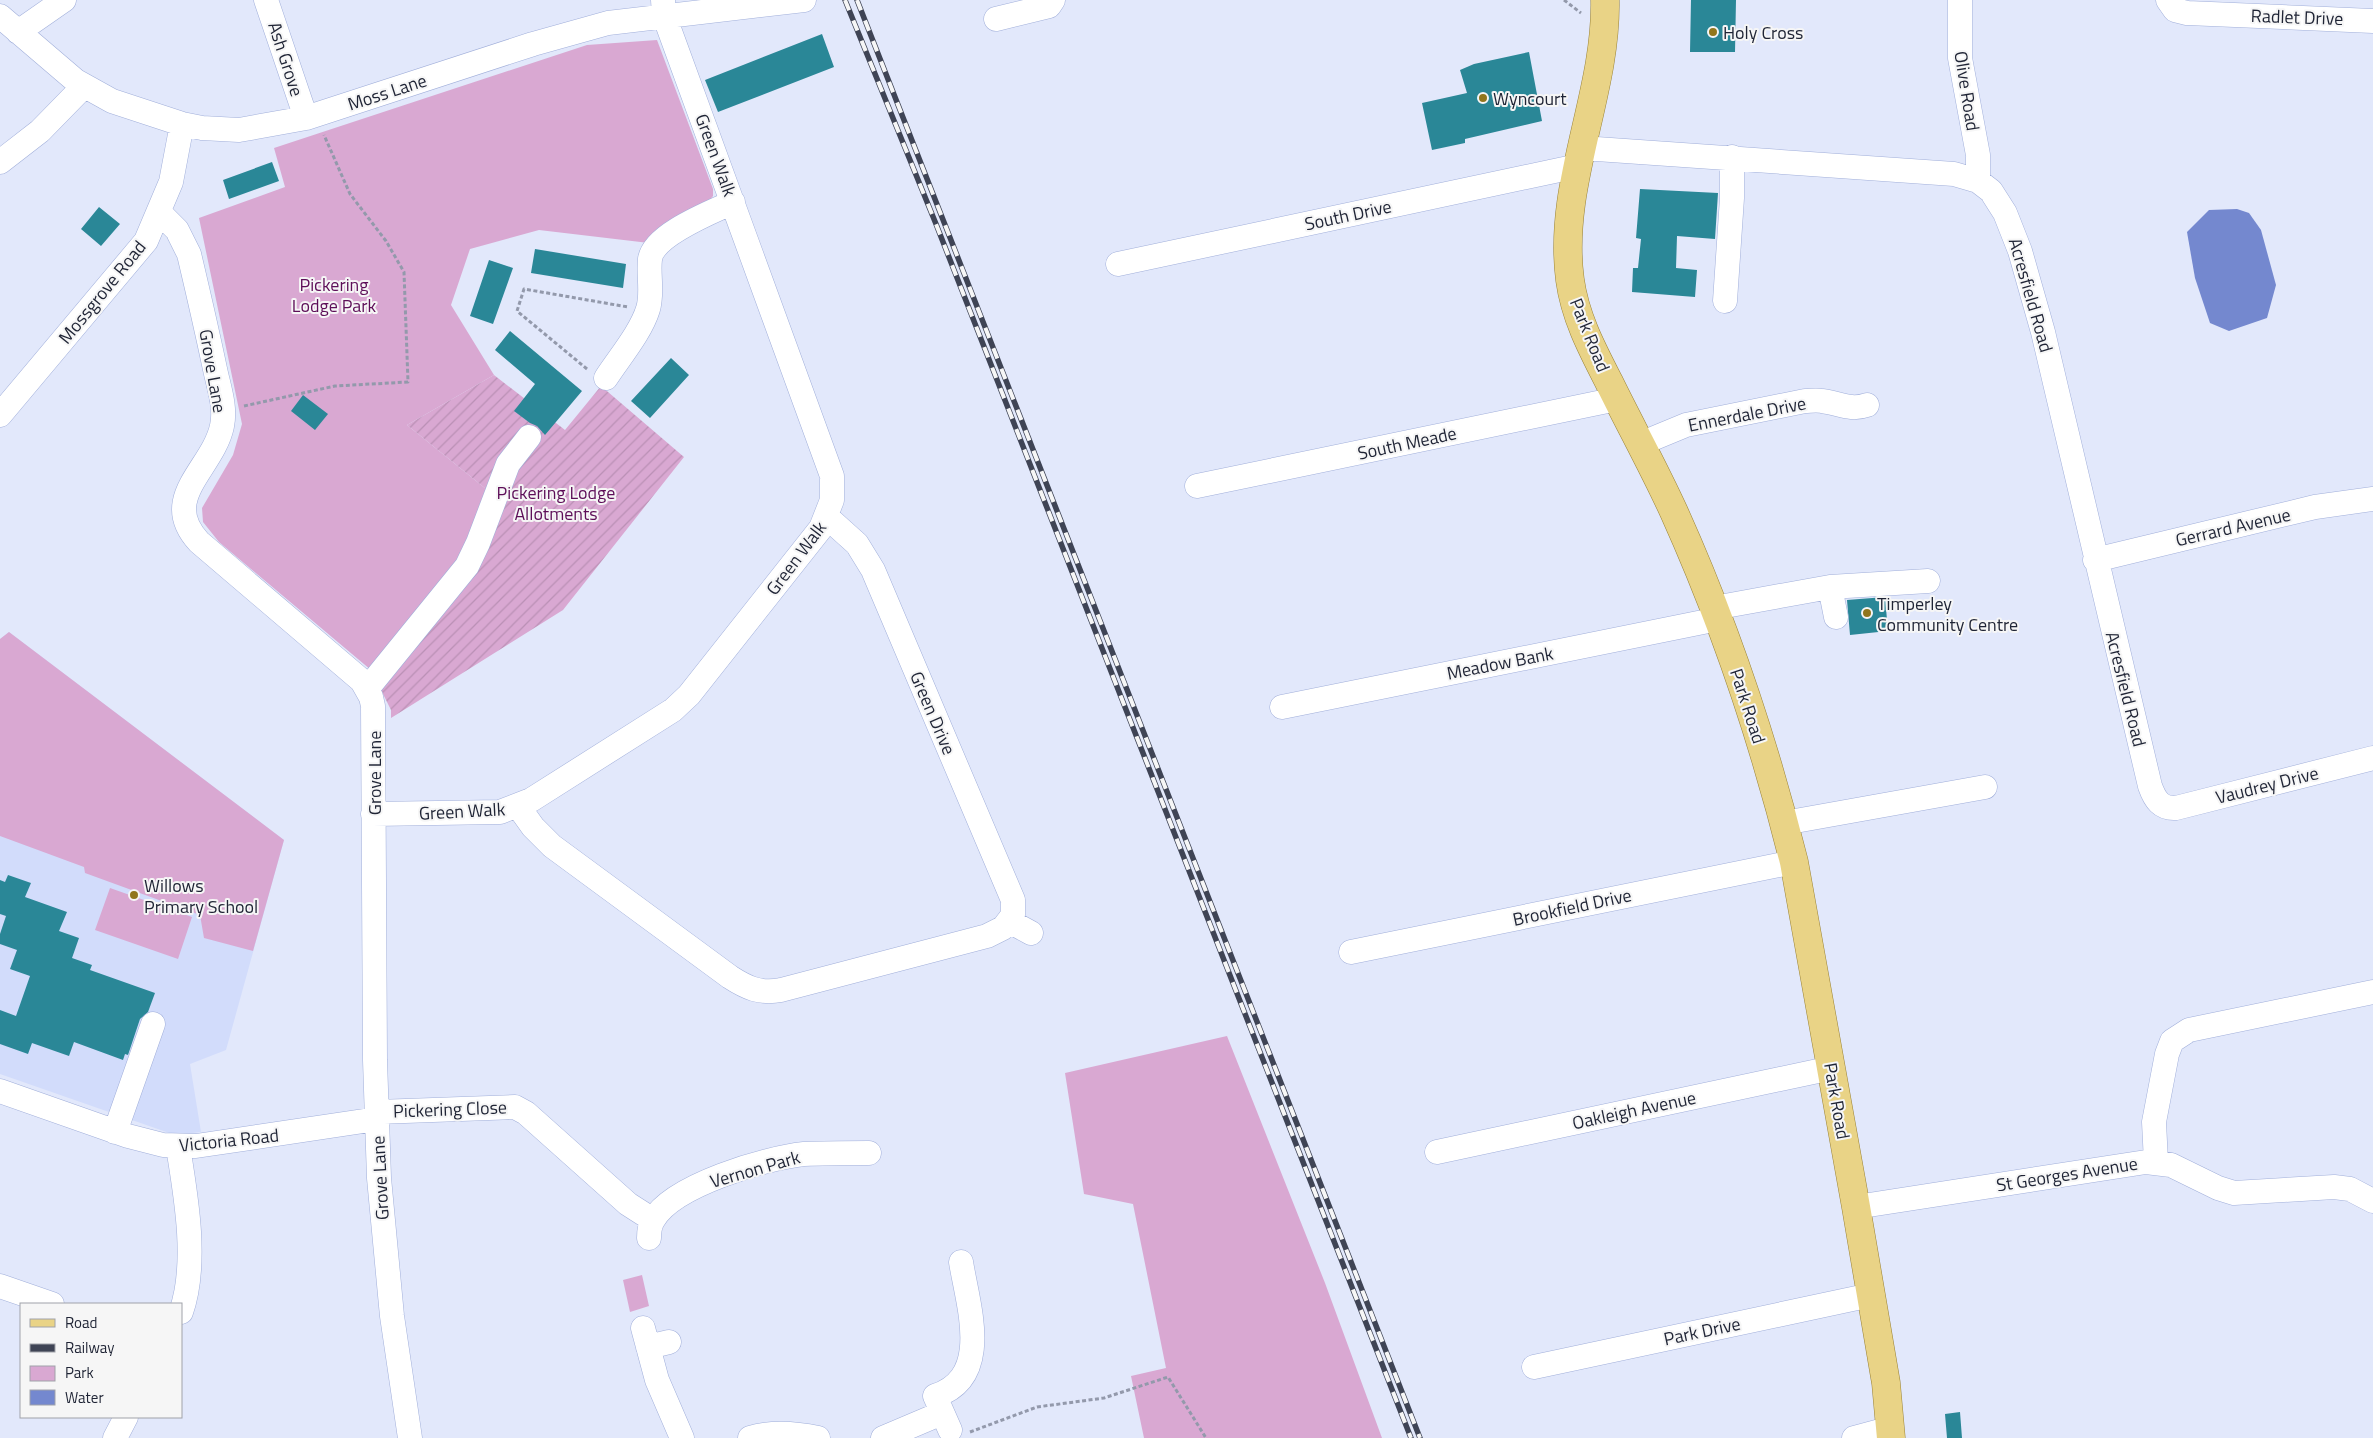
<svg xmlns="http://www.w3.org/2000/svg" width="2373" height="1438" font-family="'Titillium Web',sans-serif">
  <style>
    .built { fill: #d2dcfb }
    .green { fill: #d9a8d2 }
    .garden { fill: url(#garden-furrows) }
    .water { fill: #7488cf }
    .building { fill: #2a8797 }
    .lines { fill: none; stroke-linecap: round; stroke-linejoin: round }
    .minor-casing { stroke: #a1afda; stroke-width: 25 }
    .major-casing { stroke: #998236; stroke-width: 29 }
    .path { stroke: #9399ab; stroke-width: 3; stroke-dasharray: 4 2.5; stroke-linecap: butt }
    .minor { stroke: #fff; stroke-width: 24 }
    .major { stroke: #e9d386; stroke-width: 28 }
    .rail-casing { stroke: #3f4455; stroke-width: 5.5 }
    .rail { stroke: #f6f6f6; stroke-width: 4; stroke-dasharray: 11; stroke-linecap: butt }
    .poi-dot { fill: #91761c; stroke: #f6f6f6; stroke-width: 2 }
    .labels { text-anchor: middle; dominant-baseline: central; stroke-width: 4; stroke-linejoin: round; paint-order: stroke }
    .street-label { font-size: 18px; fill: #1f2435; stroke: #f6f6f6 }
    .poi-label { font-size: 18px; fill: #1f2435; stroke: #f6f6f6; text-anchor: start }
    .park-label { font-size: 18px; fill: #5d0e58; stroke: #f6f6f6 }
  </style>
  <defs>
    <pattern id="garden-furrows" width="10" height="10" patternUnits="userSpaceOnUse" patternTransform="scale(1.25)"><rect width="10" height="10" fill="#d9a8d2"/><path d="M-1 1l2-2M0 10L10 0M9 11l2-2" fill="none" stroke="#ba90b5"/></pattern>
  </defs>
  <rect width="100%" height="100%" fill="#e2e8fb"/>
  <!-- built -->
  <path class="built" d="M9,632L284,840L226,1050L190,1064L201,1132L175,1135L0,1074V639Z"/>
  <!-- green -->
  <path class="green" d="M657,40L713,189V196L709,201L649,243L539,230L470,249L451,305L494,375L407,425L486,489L466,557L371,670L219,542L203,522L202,508L233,455L242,424L199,218L285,187L274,148L587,45Z
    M9,632L284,840L253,951L204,938L200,915L85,873L84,867L0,836V639Z
    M110,888L192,917L178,959L95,930Z
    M1227,1036L1325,1283L1382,1438H1144L1131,1376L1166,1368L1133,1204L1084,1194L1065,1073Z
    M642,1275L649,1306L630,1312L623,1280Z"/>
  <!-- garden -->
  <path class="garden" d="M494,375L565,430L601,386L684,457L563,610L391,718V710L371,670L466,557L486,489L407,425Z"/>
  <!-- water -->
  <path class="water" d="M2237,209L2249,213L2261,230L2276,285L2267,318L2229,331L2210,323L2195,278L2187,232L2209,210Z"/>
  <!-- building -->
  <path class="building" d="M1691,0H1736L1735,52H1690Z
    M822,34L834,67L718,112L705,80Z
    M1529,52L1542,121L1465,139V143L1432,150L1422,103L1467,93L1460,70L1474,64Z
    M272,162L279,181L229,199L223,180Z
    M1640,189L1718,193L1715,239L1677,236L1676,268L1697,270L1695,297L1632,292L1633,268H1638L1641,239L1636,238Z
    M99,207L120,224L101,246L81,229Z
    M535,249L626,264L623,288L531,273Z
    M489,260L513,268L493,324L470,316Z
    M510,331L582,391L545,435L537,426L530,423L514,411L535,384L495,350Z
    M671,358L689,375L650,418L631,401Z
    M303,395L328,414L315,430L291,411Z
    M1885,597L1888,631L1850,635L1847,600Z
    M8,875L31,883L25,897L67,912L59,931L79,938L72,958L92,965L90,970L155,993L148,1012L140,1019L128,1055L125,1054L123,1060L74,1042L69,1056L32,1043L28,1054L0,1044V1010L16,1016L30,976L10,969L17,950L0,944V934L6,916L0,914V880L5,882Z
    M1960,1412L1962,1438H1947L1945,1414Z"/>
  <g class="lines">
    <defs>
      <path id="minor" d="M266,0L306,118
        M1960,0V58L1978,155V181
        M2168,0L2175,10L2187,13L2373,21
        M0,16L76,81L112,101L182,124L202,128L239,130L306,118L533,44L608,23L804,0
        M996,19L1049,6L1053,0
        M18,32L64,0
        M1582,148L1954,174L1978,181L1991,191L2005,213L2020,251L2043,332L2150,786C2155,800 2161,809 2176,808L2373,758
        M0,162L40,131L83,87
        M159,212L177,230L189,254C198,292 207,331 215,369C219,388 226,407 222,426C213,469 158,498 199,542L362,681L371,697L373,706L375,1060L379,1178L392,1316L410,1438
        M1118,264L1578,166
        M1725,301L1732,198V157
        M606,378C619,358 641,332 648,309C653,293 648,276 650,259C654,234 712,212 733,202
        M0,415L146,241L171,182L182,124
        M1640,444L1686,425L1805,401C1810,401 1816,400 1822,401C1839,403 1850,411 1867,405
        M1197,486L1617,399
        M2095,560L2315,507L2373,499
        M1830,587L1836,617
        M1714,608L1830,587L1928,581
        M367,689L467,566L478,543L508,464L529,437
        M1282,707L1718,619
        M518,806L533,827L552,846L730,977C747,988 760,994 781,990L987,936L1003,928L1013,915V900L873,570L857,544L827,517
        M373,814L500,812L531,800L673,710L689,695L821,528L832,500V476L664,15L663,0
        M1784,823L1985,787
        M1009,921L1031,933
        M1351,952L1794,862
        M0,1091L128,1136L163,1145L196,1146L377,1119
        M377,1112L515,1107L526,1113L628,1204L653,1220
        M115,1132L153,1024
        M178,1147C186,1196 198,1264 181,1312
        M1437,1152L1832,1068
        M2156,1162L2154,1122L2167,1054L2172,1041L2189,1030L2373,992
        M1856,1207L2146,1162L2171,1165L2218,1188L2234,1193L2334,1187L2350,1189L2373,1201
        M649,1238C649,1232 650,1225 653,1220C673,1185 766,1158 804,1154C826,1153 848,1153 869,1153
        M0,1286L52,1304
        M643,1328L657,1380L682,1438
        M648,1347L669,1342
        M1534,1367L1871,1295
        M950,1430L935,1396C993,1377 968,1306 961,1262
        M115,1438L126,1417
        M750,1438C773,1431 795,1433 818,1438
        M883,1438L942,1413
        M1854,1438L1891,1428"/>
      <path id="major" d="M1605,0C1607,94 1557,185 1570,280C1575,317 1592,349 1609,382C1630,425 1654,468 1674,512C1725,625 1764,742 1794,862L1856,1207L1886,1383L1891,1438"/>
    </defs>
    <!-- minor casing -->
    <use href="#minor" class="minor-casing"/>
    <!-- major casing -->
    <use href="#major" class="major-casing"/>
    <!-- path -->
    <path class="path" d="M1564,0L1581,13
      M587,369L517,311L524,289L628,307
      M244,406L335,386L408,382L404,272L386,241L350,194L324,135
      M970,1432L1037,1407L1104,1398L1168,1377L1206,1438"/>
    <!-- minor -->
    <use href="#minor" class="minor"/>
    <!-- major -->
    <use href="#major" class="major"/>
    <defs>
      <path id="rail" d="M845,0L936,224L1411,1438
        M857,0L1420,1438"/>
    </defs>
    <!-- rail casing -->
    <use href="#rail" class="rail-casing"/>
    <!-- rail -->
    <use href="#rail" class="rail"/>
  </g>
  <!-- markers -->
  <g class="poi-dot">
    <circle cx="1713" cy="32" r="5"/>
    <circle cx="1483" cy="98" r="5"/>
    <circle cx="1867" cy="613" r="5"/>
    <circle cx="134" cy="895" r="5"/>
  </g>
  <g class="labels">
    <!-- street labels -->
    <g class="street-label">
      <text transform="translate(2297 17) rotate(2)">Radlet Drive</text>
      <text transform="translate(286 59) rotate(72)">Ash Grove</text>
      <text transform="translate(1967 91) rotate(81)">Olive Road</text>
      <text transform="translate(387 92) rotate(-18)">Moss Lane</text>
      <text transform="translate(716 155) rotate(70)">Green Walk</text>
      <text transform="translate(1348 215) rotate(-12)">South Drive</text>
      <text transform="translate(102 292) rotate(-51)">Mossgrove Road</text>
      <text transform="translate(2031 295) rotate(74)">Acresfield Road</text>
      <text transform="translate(1590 335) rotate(68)">Park Road</text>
      <text transform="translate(213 371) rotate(80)">Grove Lane</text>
      <text transform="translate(1747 414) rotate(-11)">Ennerdale Drive</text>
      <text transform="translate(1407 443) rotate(-12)">South Meade</text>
      <text transform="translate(2233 527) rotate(-13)">Gerrard Avenue</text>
      <text transform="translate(796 558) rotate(-53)">Green Walk</text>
      <text transform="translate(1500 663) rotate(-11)">Meadow Bank</text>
      <text transform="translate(2126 689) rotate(76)">Acresfield Road</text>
      <text transform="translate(1748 706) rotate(72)">Park Road</text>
      <text transform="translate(933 713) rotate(67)">Green Drive</text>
      <text transform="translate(374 773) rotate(-90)">Grove Lane</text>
      <text transform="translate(2267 785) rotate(-14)">Vaudrey Drive</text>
      <text transform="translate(462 811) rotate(-3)">Green Walk</text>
      <text transform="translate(1572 907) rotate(-12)">Brookfield Drive</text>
      <text transform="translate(1837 1101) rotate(80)">Park Road</text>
      <text transform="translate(450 1109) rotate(-2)">Pickering Close</text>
      <text transform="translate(1634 1110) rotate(-12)">Oakleigh Avenue</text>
      <text transform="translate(229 1140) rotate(-6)">Victoria Road</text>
      <text transform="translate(755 1169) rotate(-16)">Vernon Park</text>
      <text transform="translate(2067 1174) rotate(-9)">St Georges Avenue</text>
      <text transform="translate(380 1178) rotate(-93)">Grove Lane</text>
      <text transform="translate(1702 1331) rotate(-12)">Park Drive</text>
    </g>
    <!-- poi labels -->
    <g class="poi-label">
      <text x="1723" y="32">Holy Cross</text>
      <text x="1493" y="98">Wyncourt</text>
      <text x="1877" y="603">Timperley<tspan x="1877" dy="21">Community Centre</tspan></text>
      <text x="144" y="885">Willows<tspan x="144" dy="21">Primary School</tspan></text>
    </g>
    <!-- park labels -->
    <g class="park-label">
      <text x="334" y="284">Pickering<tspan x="334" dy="21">Lodge Park</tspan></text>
      <text x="556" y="492">Pickering Lodge<tspan x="556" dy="21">Allotments</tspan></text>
    </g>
  </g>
  <!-- legend -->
  <rect x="20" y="1303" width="162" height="115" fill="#f6f6f6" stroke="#a0a2a9"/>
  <rect x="30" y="1319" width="25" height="8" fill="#e9d386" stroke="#a0a2a9"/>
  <text x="65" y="1328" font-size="15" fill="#1f2435">Road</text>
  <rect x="30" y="1344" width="25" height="8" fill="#3f4455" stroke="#a0a2a9"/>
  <text x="65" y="1353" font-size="15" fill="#1f2435">Railway</text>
  <rect x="30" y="1366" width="25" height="15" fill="#d9a8d2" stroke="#a0a2a9"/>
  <text x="65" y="1378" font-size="15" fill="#1f2435">Park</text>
  <rect x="30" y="1390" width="25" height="15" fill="#7488cf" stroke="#a0a2a9"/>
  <text x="65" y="1403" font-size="15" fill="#1f2435">Water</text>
</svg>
